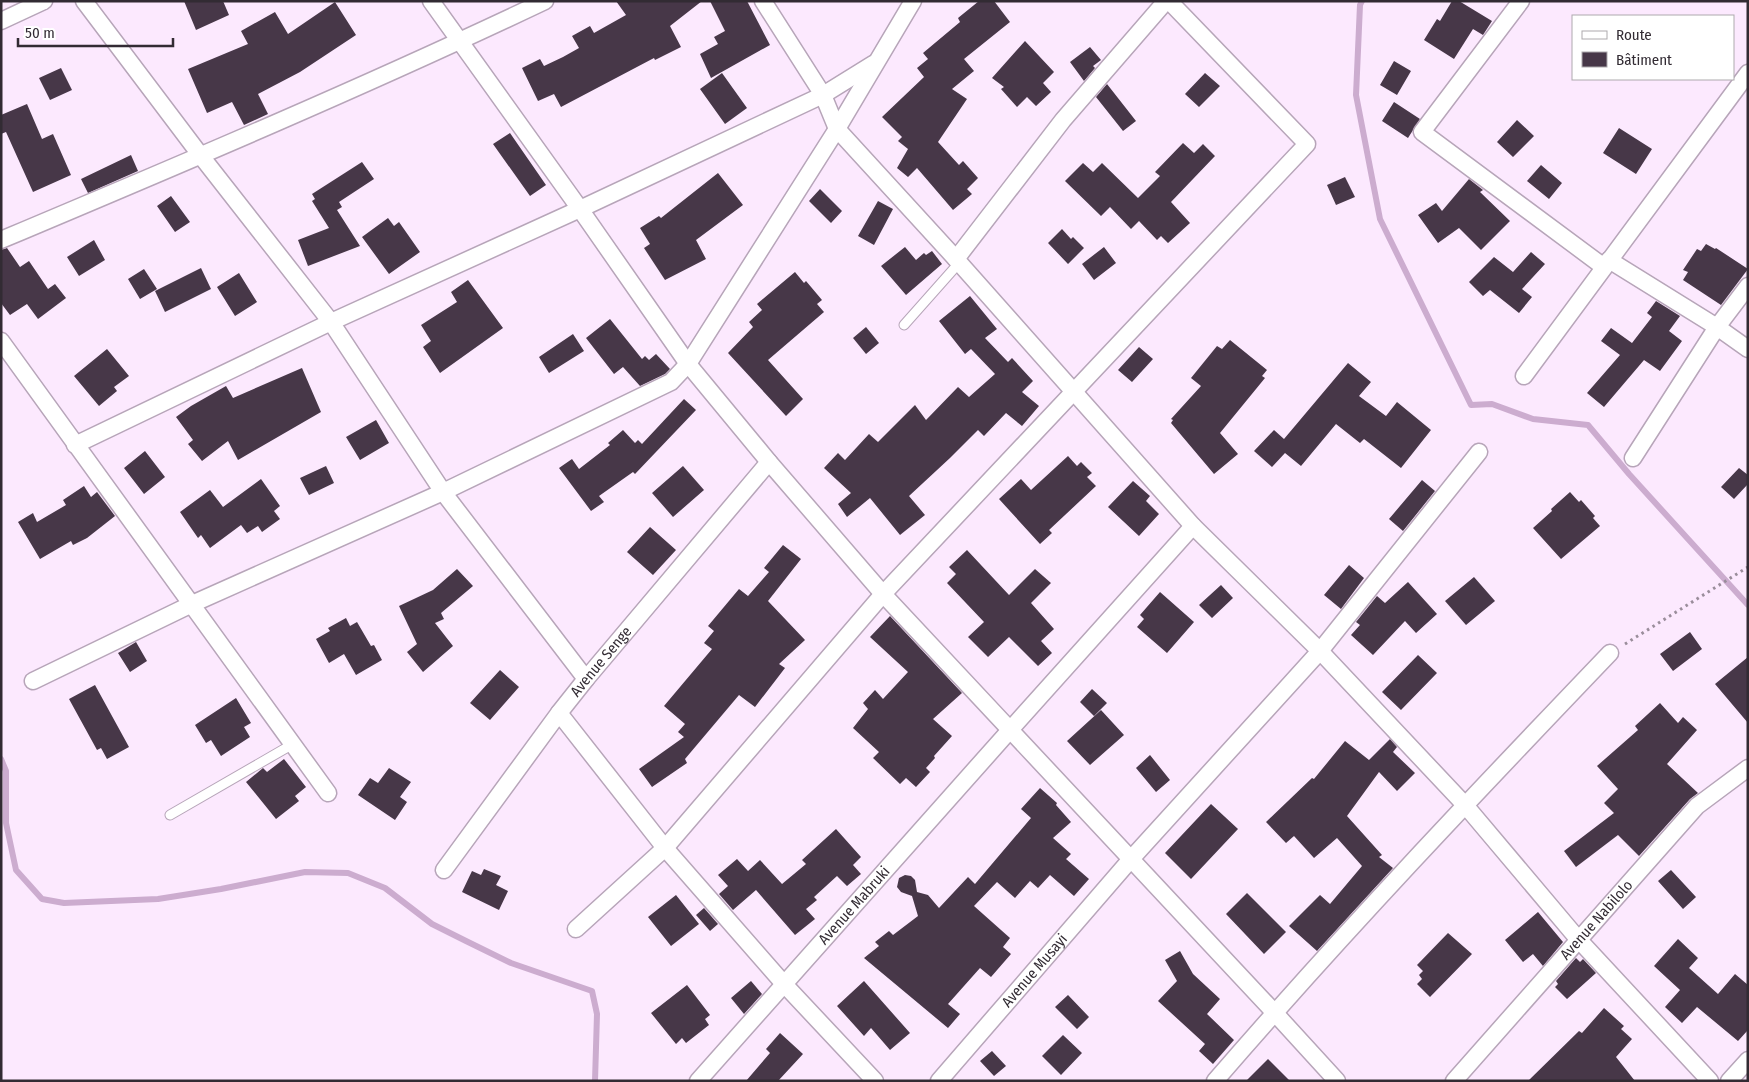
<svg xmlns="http://www.w3.org/2000/svg" width="1749" height="1082" font-family="'Fira Sans Condensed',sans-serif">
  <style>
    .lines { fill: none; stroke-linecap: round; stroke-linejoin: round }
    .stream { stroke: #ccaccf; stroke-width: 6 }
    .building { fill: #473748 }
    .lane-casing { stroke: #b7a5b9; stroke-width: 11 }
    .street-casing { stroke: #b7a5b9; stroke-width: 19 }
    .path { stroke: #9a8d9b; stroke-width: 3; stroke-dasharray: 2.5 4; stroke-linecap: butt }
    .lane { stroke: #fff; stroke-width: 9 }
    .street { stroke: #fff; stroke-width: 16 }
    .labels { text-anchor: middle; dominant-baseline: central; stroke-width: 5; stroke-linejoin: round; paint-order: stroke }
    .street-label { font-size: 15px; fill: #322b33; stroke: #fff }
  </style>
  <rect width="100%" height="100%" fill="#fce9fe"/>
  <g class="lines">
    <!-- stream -->
    <path class="stream" d="M1362,1L1360,5L1356,95L1380,219L1471,405L1492,404L1533,419L1588,425L1629,474L1748,605
      M1,759L6,771V823L16,870L42,899L64,903L158,899L221,889L305,872L348,873L385,888L432,924L466,941L511,963L592,991L597,1014L595,1081"/>
  </g>
  <!-- building -->
  <path class="building" d="M184,1H223L229,15L196,30Z
    M616,1H702L670,26L681,47L655,60L654,58L561,107L554,94L538,101L522,68L540,59L544,66L563,57L579,48L572,36L590,26L594,33L626,15Z
    M710,1H747L770,45L711,78L700,54L718,44L714,37L725,31Z
    M979,1H994L1010,22L964,59L974,71L952,89L967,99L938,142L959,165L963,161L978,178L967,189L972,194L953,210L917,168L908,177L897,168L908,149L898,141L902,137L882,117L924,77L917,68L928,59L923,53L960,22L958,18Z
    M1452,1H1459L1492,21L1483,35L1473,29L1454,59L1424,40L1437,19L1440,21Z
    M335,2L356,35L300,72L258,94L268,114L244,125L232,102L207,113L188,69L248,44L241,31L275,12L288,34Z
    M1025,41L1054,72L1043,83L1051,92L1036,106L1027,97L1017,107L1001,89L1004,87L992,78Z
    M1090,47L1101,60L1093,66L1095,68L1084,81L1070,62Z
    M1394,61L1411,71L1397,95L1380,85Z
    M61,68L72,90L50,100L39,78Z
    M722,73L747,108L725,124L700,89Z
    M1205,73L1220,86L1199,107L1185,94Z
    M1107,84L1136,121L1123,131L1096,97Z
    M1394,102L1420,119L1408,138L1382,121Z
    M27,104L42,139L53,134L71,175L33,192L6,132L1,134V115Z
    M1517,120L1534,136L1513,157L1497,142Z
    M1619,128L1652,149L1636,174L1603,153Z
    M510,133L546,185L530,196L493,144Z
    M1183,143L1194,153L1203,144L1215,156L1171,202L1190,223L1168,243L1161,236L1157,240L1139,221L1131,229L1110,207L1101,216L1065,181L1083,163L1093,172L1102,163L1138,198L1160,176L1155,172Z
    M131,155L138,171L88,193L81,179Z
    M362,162L374,179L339,202L342,207L337,210L360,246L308,266L298,240L329,228L312,201L315,199L312,194Z
    M1541,165L1562,183L1549,199L1527,181Z
    M718,173L743,205L696,240L706,259L665,280L644,248L650,244L640,228L659,216L661,218Z
    M1345,177L1355,197L1336,205L1327,185Z
    M1469,179L1483,190L1480,192L1510,221L1481,250L1459,228L1438,243L1418,215L1436,203L1442,211Z
    M820,189L842,211L831,223L809,201Z
    M171,196L190,222L175,232L157,206Z
    M878,201L893,209L874,245L858,236Z
    M388,218L394,226L399,222L420,252L389,274L362,237Z
    M1062,229L1071,239L1073,237L1084,248L1068,264L1048,243Z
    M94,240L105,260L79,276L67,257Z
    M1706,244L1715,249L1716,248L1748,269L1721,305L1683,280L1688,272L1683,270L1697,249L1701,251Z
    M905,247L916,260L924,253L926,255L932,251L942,264L906,295L881,266Z
    M1104,247L1116,263L1094,280L1082,264Z
    M7,248L20,267L29,261L48,289L55,284L66,298L38,319L27,304L10,315L1,303V250Z
    M1531,252L1545,264L1522,289L1532,297L1519,313L1490,290L1483,296L1469,282L1494,257L1513,272Z
    M201,268L211,289L165,312L155,291Z
    M144,269L157,289L140,299L128,279Z
    M795,272L804,283L806,281L822,300L817,304L824,312L768,360L803,399L786,416L728,353L753,327L749,322L762,310L757,304Z
    M239,273L257,302L235,316L217,287Z
    M468,280L503,328L440,373L423,347L431,341L421,325L457,302L451,292Z
    M970,296L997,329L985,338L1008,362L1012,358L1033,381L1022,392L1039,406L1022,426L1006,413L984,436L978,430L950,458L909,496L925,515L900,535L870,498L847,517L838,504L851,493L824,468L838,453L845,460L869,434L878,442L915,405L926,420L958,387L969,397L995,374L971,349L965,354L939,321Z
    M1656,301L1680,316L1669,331L1682,341L1660,371L1644,360L1604,407L1587,393L1620,355L1601,341L1611,328L1632,343L1652,317L1647,313Z
    M610,319L642,359L645,356L649,360L656,354L670,369L665,374L640,386L623,367L614,374L586,338Z
    M866,327L879,343L866,354L853,338Z
    M573,334L584,351L549,373L539,357Z
    M1230,340L1267,370L1262,376L1265,378L1220,433L1238,454L1214,474L1171,423L1173,420L1171,419L1201,386L1191,378L1217,346L1222,349Z
    M1139,347L1153,359L1132,382L1118,370Z
    M107,349L129,376L114,387L117,391L99,406L74,376Z
    M1348,363L1371,382L1359,396L1386,416L1397,402L1431,430L1401,468L1364,439L1360,443L1336,424L1301,466L1285,453L1272,467L1254,451L1274,430L1284,439Z
    M302,368L321,412L238,460L228,441L202,461L188,444L193,440L176,417L191,406L226,386L233,398Z
    M684,399L696,410L635,474L633,472L599,496L604,502L591,511L559,468L572,459L579,469L610,445L608,443L623,430L635,443L638,440L642,444Z
    M376,420L389,443L360,460L346,437Z
    M145,451L165,477L144,494L124,468Z
    M1068,456L1077,466L1081,462L1092,473L1087,477L1096,486L1049,530L1052,533L1040,544L999,499L1021,479L1031,490Z
    M326,466L334,483L309,495L300,478Z
    M683,466L704,490L673,517L652,493Z
    M1739,468L1748,475V484L1734,499L1721,487Z
    M261,479L280,506L274,511L280,519L262,532L258,526L247,533L241,525L210,548L201,535L198,538L180,512L210,490L223,507Z
    M1422,480L1435,491L1403,531L1389,519Z
    M1133,481L1150,496L1146,501L1159,514L1139,536L1108,507Z
    M84,486L91,497L97,492L115,516L87,538L73,545L71,541L40,559L18,522L33,513L37,522L66,505L63,500Z
    M1570,492L1579,502L1581,500L1595,516L1593,518L1600,526L1561,559L1533,528L1552,511L1551,509Z
    M650,527L676,550L653,575L627,552Z
    M783,545L801,559L768,601L805,640L779,664L785,668L755,707L739,695L685,759L687,763L652,787L639,769L684,737L678,732L685,724L664,706L712,649L704,643L714,631L708,626L739,589L748,596L769,572L764,568Z
    M967,550L1009,595L1035,569L1051,583L1031,603L1054,629L1041,641L1052,653L1038,666L1009,637L988,657L968,637L984,622L947,583L956,574L949,567Z
    M1349,565L1364,578L1341,609L1324,595Z
    M457,569L473,586L441,613L444,619L435,623L453,646L423,672L407,652L417,644L399,606L433,590Z
    M1474,577L1495,601L1466,625L1445,601Z
    M1408,582L1437,614L1416,633L1405,621L1373,655L1351,635L1360,625L1356,622L1377,596L1385,603Z
    M1221,585L1233,598L1212,618L1199,605Z
    M1160,592L1194,622L1167,653L1137,627L1144,619L1140,615Z
    M890,616L962,693L933,719L952,736L934,756L935,758L926,768L930,772L916,787L906,778L900,784L873,758L879,752L853,728L868,709L863,703L875,690L883,699L908,672L870,637Z
    M346,618L350,626L357,622L371,646L374,645L382,660L356,675L344,654L329,663L316,639L330,631L328,628Z
    M1690,632L1702,649L1673,671L1660,654Z
    M136,642L147,661L130,672L118,653Z
    M1418,655L1437,673L1401,710L1382,692Z
    M1748,657V723L1715,684Z
    M500,670L519,687L490,720L470,703Z
    M95,685L129,747L107,759L101,748L97,750L69,699Z
    M1092,689L1107,703L1094,716L1080,702Z
    M236,698L251,723L244,727L250,737L221,756L211,740L206,743L195,725Z
    M1660,703L1678,723L1683,717L1697,730L1667,764L1698,793L1690,799L1639,856L1618,835L1576,867L1564,851L1614,813L1604,803L1618,789L1597,766L1638,730L1635,726Z
    M1101,710L1124,735L1090,765L1067,741Z
    M1390,739L1397,747L1393,752L1415,773L1397,791L1379,772L1347,816L1382,855L1379,857L1393,868L1317,951L1289,926L1320,895L1330,904L1362,866L1337,838L1314,858L1294,836L1286,843L1266,822L1312,778L1314,779L1345,741L1369,760Z
    M1150,755L1170,780L1156,792L1136,768Z
    M284,759L306,787L295,796L299,801L276,819L246,782L263,768L267,772Z
    M389,768L411,782L400,797L407,802L395,820L358,795L370,778L378,783Z
    M1040,788L1057,803L1056,805L1071,822L1053,838L1071,854L1066,859L1089,879L1074,896L1050,875L1038,888L1030,881L1015,898L997,882L974,906L1010,938L1003,947L1011,954L991,977L980,968L948,1004L960,1014L948,1028L864,958L879,946L875,942L889,931L893,935L918,916L912,896L901,892L897,887L899,878L905,875L911,876L915,880L917,892L928,895L939,908L968,877L975,884L1031,818L1021,809Z
    M1211,804L1238,829L1191,879L1165,853Z
    M836,829L861,857L853,865L861,874L847,886L837,876L814,897L817,900L806,909L815,919L795,935L756,890L733,910L719,894L728,886L718,875L737,859L748,871L760,860L782,884L806,864L802,860Z
    M484,869L501,876L496,885L508,891L499,910L462,892L472,871L481,875Z
    M1671,870L1696,897L1683,909L1658,881Z
    M1247,893L1286,932L1264,954L1226,914Z
    M676,895L699,924L671,946L648,917Z
    M704,908L718,924L710,931L696,915Z
    M1538,912L1563,942L1543,966L1533,954L1523,962L1505,940Z
    M1448,933L1472,954L1430,997L1417,984L1422,979L1419,975L1423,971L1417,965Z
    M1678,939L1698,958L1689,968L1718,994L1735,974L1748,985V1030L1738,1041L1697,1007L1682,1023L1665,1007L1680,990L1654,966Z
    M1180,951L1193,974L1220,999L1207,1014L1234,1040L1213,1064L1199,1051L1205,1044L1158,1001L1177,981L1165,960Z
    M1576,958L1580,962L1583,959L1596,973L1567,999L1555,987L1558,984L1556,981Z
    M751,981L762,994L744,1014L731,998Z
    M864,981L910,1033L890,1050L871,1028L864,1036L837,1006Z
    M687,985L710,1015L705,1019L709,1025L686,1043L682,1038L676,1044L651,1013Z
    M1068,995L1089,1017L1077,1029L1055,1007Z
    M1604,1008L1624,1026L1621,1029L1632,1039L1616,1057L1635,1081H1528L1579,1031L1582,1033Z
    M780,1033L803,1054L778,1081H746L770,1053L766,1049Z
    M1063,1035L1082,1053L1061,1075L1042,1056Z
    M992,1051L1006,1066L994,1076L980,1061Z
    M1268,1059L1290,1081H1246Z"/>
  <g class="lines">
    <defs>
      <path id="lane" d="M904,325L959,263
        M170,815L293,744"/>
      <g id="street">
        <path d="M84,1L201,156L331,322L443,492L586,679"/>
        <path d="M431,1L580,209L688,364L769,462L883,594L1274,1012L1337,1081"/>
        <path d="M763,1L823,95L837,129L956,259L1193,526L1320,651L1465,805L1578,939L1710,1081"/>
        <path d="M1521,1L1422,132L1604,267"/>
        <path d="M1,21L44,1"/>
        <path d="M1,240C184,163 366,86 545,1"/>
        <path d="M956,259L1063,120L1166,1"/>
        <path d="M1609,260L1717,327L1748,349"/>
        <path d="M1,341L328,793"/>
        <path d="M1524,376L1748,73"/>
        <path d="M75,445L331,322L580,209L823,95L873,64"/>
        <path d="M1633,458L1717,327L1748,286"/>
        <path d="M33,681L192,604L443,492L671,382L688,364L837,129L913,1"/>
        <path d="M559,713L665,848L784,984L875,1081"/>
        <path id="s1" d="M444,870L559,713L586,679L769,462"/>
        <path d="M576,929L665,848L883,594L1307,144L1169,1"/>
        <path id="s2" d="M698,1081L1010,730L1193,526"/>
        <path id="s3" d="M939,1081L1131,859L1320,651L1479,452"/>
        <path d="M1215,1081C1342,934 1476,793 1610,653"/>
        <path id="s4" d="M1454,1081L1697,806L1748,768"/>
        <path d="M1729,1081L1748,1060"/>
      </g>
    </defs>
    <!-- lane casing -->
    <use href="#lane" class="lane-casing"/>
    <!-- street casing -->
    <use href="#street" class="street-casing"/>
    <!-- path -->
    <path class="path" d="M1625,644L1748,567"/>
    <!-- lane -->
    <use href="#lane" class="lane"/>
    <!-- street -->
    <use href="#street" class="street"/>
  </g>
  <g class="labels">
    <!-- street labels -->
    <g class="street-label">
      <text stroke="none"><textPath href="#s1" startOffset="261">Avenue Senge</textPath></text>
      <text stroke="none"><textPath href="#s2" startOffset="235">Avenue Mabruki</textPath></text>
      <text stroke="none"><textPath href="#s4" startOffset="215">Avenue Nabilolo</textPath></text>
      <text stroke="none"><textPath href="#s3" startOffset="146">Avenue Musayi</textPath></text>
    </g>
  </g>
  <!-- border -->
  <rect width="1749" height="1082" fill="none" stroke="#322b33" stroke-width="5"/>
  <!-- legend -->
  <rect x="1572" y="15" width="162" height="65" fill="#ffffff" stroke="#adaaad"/>
  <rect x="1582" y="31" width="25" height="8" fill="#ffffff" stroke="#adaaad"/>
  <text x="1616" y="40" font-size="15" fill="#322b33">Route</text>
  <rect x="1582" y="52" width="25" height="15" fill="#473748" stroke="#adaaad"/>
  <text x="1616" y="65" font-size="15" fill="#322b33">Bâtiment</text>
  <!-- scale -->
  <path d="M18 38v8h155v-8" fill="none" stroke="#322b33" stroke-width="2.5"/>
  <text x="25" y="38" font-size="15" fill="#322b33" stroke="#ffffff" stroke-width="4" paint-order="stroke">50 m</text>
</svg>
